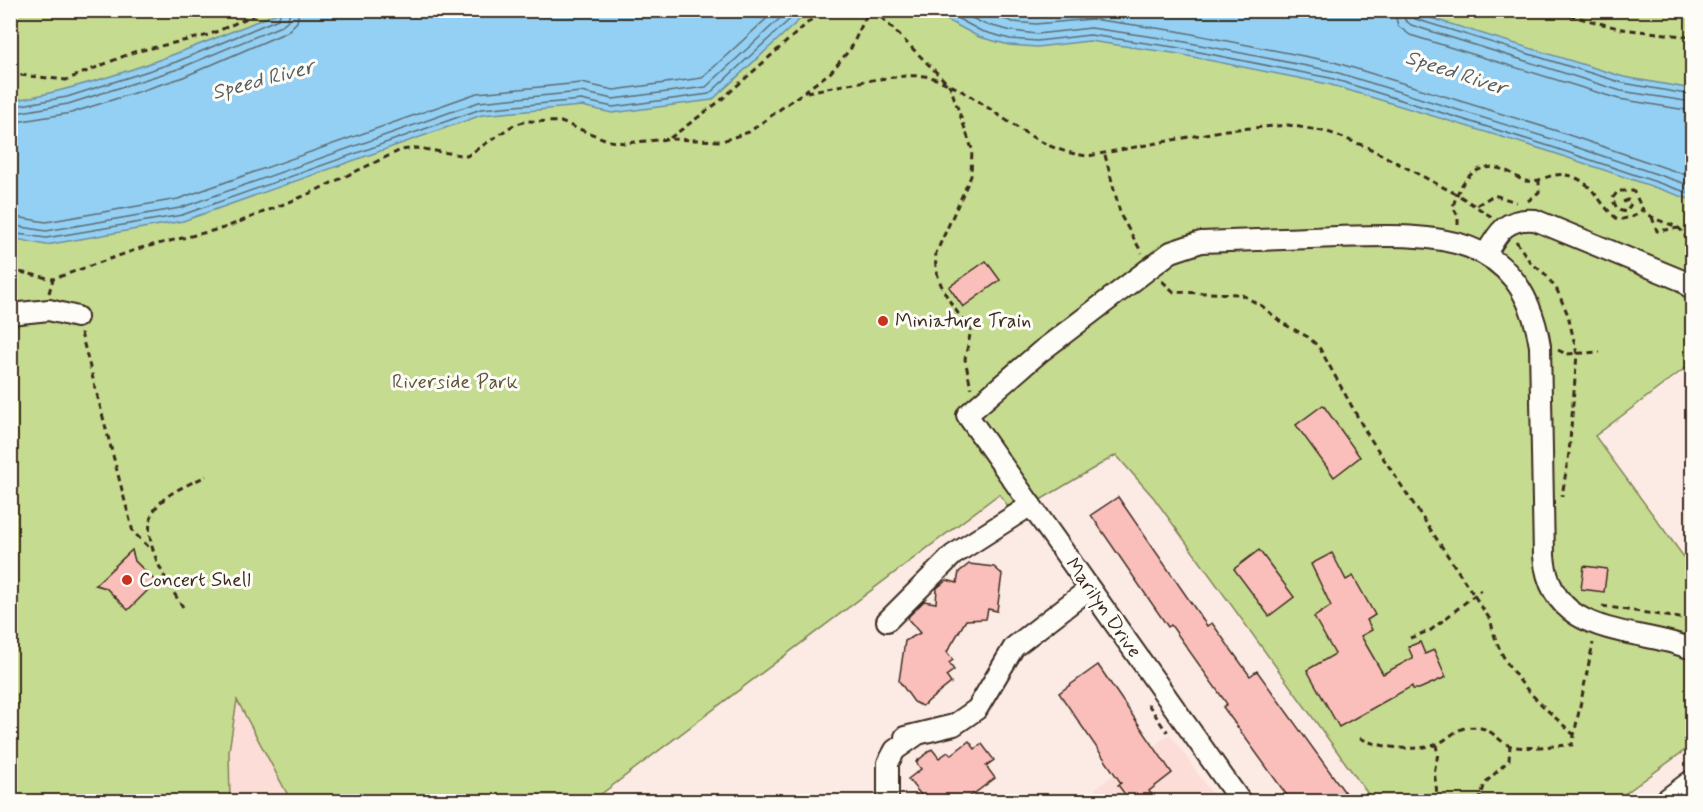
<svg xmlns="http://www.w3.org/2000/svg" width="1703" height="812" font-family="Mynerve,sans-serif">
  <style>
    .built { fill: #fcddd8 }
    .green { fill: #c5db90; stroke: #808257; stroke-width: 1.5 }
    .water { fill: #93d0f3; stroke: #708e9e; stroke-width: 1.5 }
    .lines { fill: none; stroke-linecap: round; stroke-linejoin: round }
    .shore { stroke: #5e6c73; stroke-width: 1.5 }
    .building { fill: #fbbfbb; stroke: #3b2a1e; stroke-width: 1.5 }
    .minor-casing { stroke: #3b2a1e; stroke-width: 24 }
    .major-casing { stroke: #3b2a1e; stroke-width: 30 }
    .path { stroke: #3b2a1e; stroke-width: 3; stroke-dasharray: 6 4.5; stroke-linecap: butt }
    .minor { stroke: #fdfcf7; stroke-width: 20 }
    .major { stroke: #fdfcf7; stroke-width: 26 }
    .poi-dot { fill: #c8321e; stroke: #fdfcf7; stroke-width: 2 }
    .labels { text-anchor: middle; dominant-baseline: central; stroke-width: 6; stroke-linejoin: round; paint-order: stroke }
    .poi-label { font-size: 20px; fill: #3b2a1e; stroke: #fdfcf7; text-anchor: start }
    .park-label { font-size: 20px; fill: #5e563a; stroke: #fdfcf7 }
    .street-label { font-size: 20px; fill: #3b2a1e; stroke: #fdfcf7 }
    .water-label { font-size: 21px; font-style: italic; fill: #555c5e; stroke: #fdfcf7 }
  </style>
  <rect width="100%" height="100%" fill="#fceae5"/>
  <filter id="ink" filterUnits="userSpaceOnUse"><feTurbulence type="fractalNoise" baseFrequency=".0167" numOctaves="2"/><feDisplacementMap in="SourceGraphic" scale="12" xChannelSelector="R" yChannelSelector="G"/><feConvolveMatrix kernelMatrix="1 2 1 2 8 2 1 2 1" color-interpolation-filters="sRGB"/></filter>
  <g filter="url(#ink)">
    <!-- built -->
    <path class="built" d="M237,699L291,801L230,802L229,751Z
      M1170,734L1217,801H1104L1095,789Z"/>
    <!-- green -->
    <path class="green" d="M10,11H1692V363L1595,436L1692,568V745L1615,801H1373L1154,498L1116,455L1015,515L999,494L592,801H291L237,700L229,751L230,801H11Z"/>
    <!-- water -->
    <path class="water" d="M282,11V10L809,11L712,100L612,113L582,106L482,115L183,221L46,245L11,238V101C106,84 193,48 282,11Z
      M930,11H1408L1624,77L1692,89V200L1551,152L1328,84L1173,53L1089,41L1037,47L1009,45L979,37Z"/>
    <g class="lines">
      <!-- shore -->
      <path class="shore" d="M942,10L981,31L1010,39L1037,41L1090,35L1174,47L1330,78L1552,147L1692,194
        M956,10L984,24L1012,31L1037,34L1091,28L1175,40L1332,71L1555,140L1692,186
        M976,10L1013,22L1036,24L1092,19L1177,31L1334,62L1557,131L1692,177
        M1394,10L1398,26L1410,35L1619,99L1692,111
        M1403,10L1405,20L1411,25L1621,91L1692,102
        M1410,10L1415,19L1623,83L1692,95
        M10,107L67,97L176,62L278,19L282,10
        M10,114L68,104L178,69L281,26L288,20L290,10
        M10,123L71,113L181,78L287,32L297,22L299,10
        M10,216L46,222L178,199L477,93L581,83L614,90L702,78L776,10
        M10,225L46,231L180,208L479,102L581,92L613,99L706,87L789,10
        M10,233L46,238L182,215L481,109L581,100L613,107L709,94L800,10"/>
    </g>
    <!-- building -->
    <path class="building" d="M986,261L1000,280L963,307L949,287Z
      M1323,405L1360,457L1334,477L1296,425Z
      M1118,497L1207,626L1212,623L1250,676L1257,671L1351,801H1291L1223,707L1227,704L1171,625L1168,627L1091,515Z
      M132,550L135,561L156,582L128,610L106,588L95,585Z
      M1259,550L1294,597L1269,616L1234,569Z
      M1332,553L1346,580L1353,576L1375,615L1367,620L1372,630L1361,636L1383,674L1413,658L1408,647L1420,642L1425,654L1434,650L1446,677L1419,689H1413L1412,686L1339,727L1307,670L1335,654L1314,617L1331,606L1311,564Z
      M969,564L994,567L1002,574L997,611L988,609L986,619L966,620L947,652L953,660L949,663L954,670L946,676L951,683L922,706L914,702L899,681L905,641L920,633L908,619L909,616L924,601L936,603L937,588L947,580L957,583L959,572Z
      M1584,566L1607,569L1604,592L1581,589Z
      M1098,665L1172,773L1149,791L1156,801H1130L1118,785L1121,783L1059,693Z
      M969,741L975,749L982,744L994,760L986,766L995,778L964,801H926L908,779L921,769L916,762L932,749L939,758L948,752L951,755Z"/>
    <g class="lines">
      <defs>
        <path id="minor" d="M1486,254C1498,232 1507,217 1535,220L1683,281L1692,289
          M10,314L49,310L77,317
          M887,621L953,555L1031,505
          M905,737L954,725L977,709L1014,647L1089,589
          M888,802V763L895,750L918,734
          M1241,802L967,415L1040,352L1171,252L1201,242C1246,240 1292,239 1338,237C1432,234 1521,229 1540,346L1544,556C1551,640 1635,626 1692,649"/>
        <path id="major" d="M1668,802L1692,784"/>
      </defs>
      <!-- minor casing -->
      <use href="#minor" class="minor-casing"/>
      <!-- major casing -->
      <use href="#major" class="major-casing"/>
      <!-- path -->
      <path class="path" d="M874,10L950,86L972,149L971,176L936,253C932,281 954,309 971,330L965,359L971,388
        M1549,10L1622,29L1692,37
        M10,74L66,80L134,52L209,35L265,10
        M807,92C833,87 908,71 930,77C986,94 1026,150 1088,156L1226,130L1288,125L1328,132L1367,147L1458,195L1492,217
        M670,138L720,101L822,10
        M1105,155L1121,216L1142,253
        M1528,201L1539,192V178
        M1623,202L1628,200L1631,204L1626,212L1618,210L1612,199L1618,191H1633C1639,199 1640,210 1649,215C1670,229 1683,219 1690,250
        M1477,205L1494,195L1516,202
        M1652,217L1657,231L1680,228
        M1458,225V216L1453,207C1460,178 1479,158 1509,172C1515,175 1520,180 1526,181C1544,183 1552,168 1576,178C1595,186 1602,209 1619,220L1634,216L1642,210
        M1516,241L1530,262L1545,274L1557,290L1568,315L1577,354L1569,453L1562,496
        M10,270L53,279
        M1162,281L1174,292L1240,294L1262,306L1282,323L1308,337L1319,347L1366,432L1491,621C1499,670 1540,703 1574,735
        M49,293L53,279L141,248L224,228L304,196L401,150L417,148L467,156L512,126L526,121L561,122L610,141L625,143L669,139L722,141L749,132L831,72L851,48L869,10
        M81,333L133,532L152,550
        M1558,350L1566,354L1600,352
        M1602,606L1692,620
        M183,607C167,583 134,532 158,505C170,491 190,484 206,476
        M1410,638L1431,630L1481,590
        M1148,704L1166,731L1168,730
        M1360,738C1380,748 1416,752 1437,744C1447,740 1455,730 1465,728C1492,723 1496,742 1511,746C1525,750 1556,745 1572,745L1593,643
        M1434,802C1440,789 1433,781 1435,768C1437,756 1439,759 1436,745
        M1479,802L1485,783L1509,760L1510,746"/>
      <!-- minor -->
      <use href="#minor" class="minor"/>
      <!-- major -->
      <use href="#major" class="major"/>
    </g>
  </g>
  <!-- markers -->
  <g class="poi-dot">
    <circle cx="883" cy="321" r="6"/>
    <circle cx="127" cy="580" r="6"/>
  </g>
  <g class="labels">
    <!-- poi labels -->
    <g class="poi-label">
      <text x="895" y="321">Miniature Train</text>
      <text x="139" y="580">Concert Shell</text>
    </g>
    <!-- park labels -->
    <g class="park-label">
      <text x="455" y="382">Riverside Park</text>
    </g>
    <!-- street labels -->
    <g class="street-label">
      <text transform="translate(1103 608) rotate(55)">Marilyn Drive</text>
    </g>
    <!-- water labels -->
    <g class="water-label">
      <text transform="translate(1456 73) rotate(18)">Speed River</text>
      <text transform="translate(263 80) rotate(-15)">Speed River</text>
    </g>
  </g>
  <!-- margin -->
  <rect width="1703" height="812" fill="none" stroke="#fdfcf7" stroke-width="36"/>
  <rect x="18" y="18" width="1667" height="776" fill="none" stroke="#3b2a1e" stroke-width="2" filter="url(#ink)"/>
</svg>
